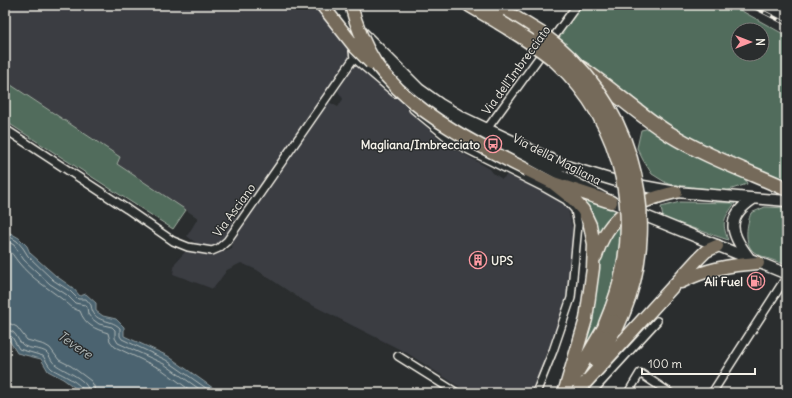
<svg xmlns="http://www.w3.org/2000/svg" width="792" height="398" font-family="Delius,sans-serif">
  <style>
    .built { fill: #3a3c42 }
    .green { fill: #516c5c; stroke: #a2aea2; fill-rule: evenodd }
    .water { fill: #4c6470; stroke: #8f9ca0 }
    .lines { fill: none; stroke-linecap: round; stroke-linejoin: round }
    .shore { stroke: #b1b9b8; stroke-width: 1 }
    .minor-casing { stroke: #f4f1e8; stroke-width: 10 }
    .secondary-casing { stroke: #f4f1e8; stroke-width: 13 }
    .trunk-casing { stroke: #f4f1e8; stroke-width: 15 }
    .motorway-casing { stroke: #f4f1e8; stroke-width: 17 }
    .minor { stroke: #2a2d2e; stroke-width: 7 }
    .secondary { stroke: #2a2d2e; stroke-width: 10 }
    .trunk { stroke: #746a5a; stroke-width: 12 }
    .motorway { stroke: #746a5a; stroke-width: 14 }
    .rail-casing { stroke: #f4f1e8; stroke-width: 4 }
    .rail { stroke: #2a2d2e; stroke-width: 2.5; stroke-dasharray: 8; stroke-linecap: butt }
    .trunk-bridge-casing { stroke: #f4f1e8; stroke-width: 15; stroke-linecap: butt }
    .motorway-bridge-casing { stroke: #f4f1e8; stroke-width: 17; stroke-linecap: butt }
    .trunk-bridge { stroke: #746a5a; stroke-width: 12 }
    .motorway-bridge { stroke: #746a5a; stroke-width: 14 }
    .labels { text-anchor: middle; dominant-baseline: central; stroke-width: 3; stroke-linejoin: round; paint-order: stroke }
    .street-label { font-size: 12px; fill: #f4f1e8; stroke: #2a2d2e }
    .poi-label { font-size: 12px; font-weight: bold; fill: #f4f1e8; stroke: #2a2d2e; text-anchor: end }
    .water-label { font-size: 13px; font-style: italic; fill: #b1b9b8; stroke: #2a2d2e }
  </style>
  <rect width="100%" height="100%" fill="#2a2d2e"/>
  <filter id="ink" filterUnits="userSpaceOnUse"><feTurbulence type="fractalNoise" baseFrequency=".025" numOctaves="2"/><feDisplacementMap in="SourceGraphic" scale="8" xChannelSelector="R" yChannelSelector="G"/><feConvolveMatrix kernelMatrix="1 2 1 2 8 2 1 2 1" color-interpolation-filters="sRGB"/></filter>
  <g filter="url(#ink)">
    <!-- built -->
    <path class="built" d="M5,5H318L350,47V53L348,60L302,129L220,245L215,248L197,244L187,236L198,218L117,164L119,156L5,81Z
      M358,59L441,141L490,169L493,173L502,179L507,175L523,181L567,204L572,228V265L568,297L555,338L551,342L544,359L543,366L535,382V386L532,393H469L407,353L302,300L257,270L241,263L227,270L213,289L173,274L175,263L185,252L190,249L216,254L232,248L233,235L329,102L338,107L343,99L338,91Z"/>
    <!-- green -->
    <path class="green" d="M580,5H731L787,36V185L696,143L658,122L601,76L558,38ZM738,30H762V54H738Z
      M5,81L120,157L117,164L186,210L173,229L5,121Z
      M650,128L744,174L747,184L726,191L668,184L652,174L643,160L637,148L641,130Z
      M572,192L621,211L599,243Z
      M680,202L735,203C724,219 721,221 728,240L663,218L661,207Z
      M765,207L787,208V265C779,262 761,257 754,252C743,243 747,224 751,213Z
      M621,218C620,252 616,277 604,309C600,322 594,336 585,347L599,254Z"/>
    <!-- water -->
    <path class="water" d="M5,230L19,238L27,246L30,253L56,276L73,288L80,296L86,294L96,303V311L103,316L116,319L124,327V336L168,356L220,393H82L63,379L48,371L41,359L17,353L9,340L5,338Z"/>
    <g class="lines">
      <!-- shore -->
      <path class="shore" d="M5,234L17,241L23,248L28,256L53,280L70,291L78,299H86L91,305C94,325 109,317 120,328V336L122,339L166,360L213,393
        M5,240L14,245L24,260L50,284L67,295L75,303L85,305L87,307L88,314L91,318L99,324L112,327L115,330V338L118,343L164,364L205,393
        M5,247C12,252 14,257 19,263C31,278 48,288 62,299C69,304 72,309 80,311C85,325 95,329 108,333L110,341L115,347L161,369L194,393
        M5,324H11L17,327L27,340L45,345L50,348L59,360L71,366L91,381L94,386L95,393
        M5,330C18,330 15,339 23,345C28,349 37,348 44,351C50,353 50,361 55,364C65,372 89,379 89,393
        M5,335L12,337L19,349L43,356C46,360 48,366 52,369C60,374 83,383 84,393"/>
      <defs>
        <path id="minor" d="M352,44L354,58L395,93
          M413,109L453,142L543,187L566,200L575,210L578,225L571,298L553,351L536,393
          M5,129L127,209L173,241L188,247L212,251L219,248L227,241L354,58
          M487,129L577,5
          M398,356L457,393
          M591,393L657,321
          M628,393L640,373L670,393
          M712,393L787,276"/>
        <path id="secondary" d="M337,5L357,32
          M360,30L419,89L440,104L462,117L563,165L616,181L676,192L787,201
          M388,69L426,104L467,129L531,159L611,202L787,274
          M750,259C731,235 724,218 753,199"/>
        <path id="trunk" d="M527,170L553,183L611,202
          M553,183L573,199L583,210L590,225L594,244L593,268L586,319L565,390
          M596,256C608,214 637,201 676,192
          M681,282C707,269 729,265 758,263
          M596,362L616,328
          M573,380L606,324
          M576,393L697,260L706,251L717,246"/>
        <path id="motorway" d="M470,5L499,22
          M493,5L541,34
          M582,69C612,89 638,114 668,133C705,156 747,171 787,189
          M606,324L612,309
          M616,328L623,312"/>
      </defs>
      <!-- minor casing -->
      <use href="#minor" class="minor-casing"/>
      <!-- secondary casing -->
      <use href="#secondary" class="secondary-casing"/>
      <!-- trunk casing -->
      <use href="#trunk" class="trunk-casing"/>
      <!-- motorway casing -->
      <use href="#motorway" class="motorway-casing"/>
      <!-- minor -->
      <use href="#minor" class="minor"/>
      <!-- secondary -->
      <use href="#secondary" class="secondary"/>
      <!-- trunk -->
      <use href="#trunk" class="trunk"/>
      <!-- motorway -->
      <use href="#motorway" class="motorway"/>
      <defs>
        <path id="rail" d="M750,5L787,24"/>
      </defs>
      <!-- rail casing -->
      <use href="#rail" class="rail-casing"/>
      <!-- rail -->
      <use href="#rail" class="rail"/>
      <defs>
        <path id="trunk-bridge" d="M322,5L355,47L371,63
          M351,5C356,25 365,46 376,64C382,73 391,81 398,89C435,124 482,147 527,170"/>
        <path id="motorway-bridge" d="M499,22C518,34 539,46 556,61C626,125 645,223 612,309
          M541,34C628,96 664,212 623,312"/>
      </defs>
      <!-- trunk-bridge casing -->
      <use href="#trunk-bridge" class="trunk-bridge-casing"/>
      <!-- motorway-bridge casing -->
      <use href="#motorway-bridge" class="motorway-bridge-casing"/>
      <!-- trunk-bridge -->
      <use href="#trunk-bridge" class="trunk-bridge"/>
      <!-- motorway-bridge -->
      <use href="#motorway-bridge" class="motorway-bridge"/>
    </g>
  </g>
  <!-- icons -->
  <defs>
    <symbol id="bus-ring" viewBox="-11 -11 22 22"><circle r="9.5" fill="#2a2d2e" stroke="#ff9aa2" stroke-width="1.5"/><path d="M-5-6H5V4H4V6H2V4H-2V6H-4V4H-5ZM-3.5-4V0h7V-4ZM-3.5 1.2v1.5H-2V1.2ZM2 1.2v1.5H3.5V1.2Z" fill="#ff9aa2"/></symbol>
    <symbol id="building-ring" viewBox="-11 -11 22 22"><circle r="9.5" fill="#2a2d2e" stroke="#ff9aa2" stroke-width="1.5"/><path d="M-4-6H4V6H1V3H-1V6H-4ZM-2.5-4.3h1.7v1.8h-1.7ZM.8-4.3h1.7v1.8H.8ZM-2.5-1h1.7V.8h-1.7ZM.8-1h1.7V.8H.8Z" fill="#ff9aa2"/></symbol>
    <symbol id="fuel-ring" viewBox="-11 -11 22 22"><circle r="9.5" fill="#2a2d2e" stroke="#ff9aa2" stroke-width="1.5"/><path d="M-5.5-6h7V0h2V4h1.3V-2.5L3-4.5l.8-.8L6-3V5H2.5V1h-1V6h-7ZM-4.2-4.7v3.2H.2V-4.7Z" fill="#ff9aa2"/></symbol>
  </defs>
  <g fill-rule="evenodd">
    <use href="#bus-ring" x="483" y="134" width="20" height="20"/>
    <use href="#building-ring" x="468" y="250" width="20" height="20"/>
    <use href="#fuel-ring" x="746" y="271" width="20" height="20"/>
  </g>
  <g class="labels">
    <!-- street labels -->
    <g class="street-label">
      <text transform="translate(516 70) rotate(-54)">Via dell'Imbrecciato</text>
      <text transform="translate(557 159) rotate(27)">Via della Magliana</text>
      <text transform="translate(234 210) rotate(-54)">Via Asciano</text>
    </g>
    <!-- poi labels -->
    <g class="poi-label">
      <text x="480" y="144">Magliana/Imbrecciato</text>
      <text x="491" y="260" text-anchor="start">UPS</text>
      <text x="743" y="281">Ali Fuel</text>
    </g>
    <!-- water labels -->
    <g class="water-label">
      <text transform="translate(75 345) rotate(34)">Tevere</text>
    </g>
  </g>
  <!-- margin -->
  <rect width="792" height="398" fill="none" stroke="#2a2d2e" stroke-width="20"/>
  <rect x="10" y="10" width="772" height="378" fill="none" stroke="#f4f1e8" stroke-width="1.5" filter="url(#ink)"/>
  <!-- north arrow -->
  <g transform="translate(750 42) rotate(90)"><circle r="19" fill="#2a2d2e" stroke="#7b7b78"/>
  <path d="M0-3L7 15L0 10L-7 15Z" fill="#ff9aa2"/>
  <text y="-6" font-size="11" font-weight="bold" text-anchor="middle" fill="#f4f1e8">N</text>
  </g>
  <!-- scale -->
  <path d="M642 368v6h113v-6" fill="none" stroke="#f4f1e8" stroke-width="2"/>
  <text x="648" y="368" font-size="12" fill="#f4f1e8" stroke="#2a2d2e" stroke-width="3" paint-order="stroke">100 m</text>
</svg>
